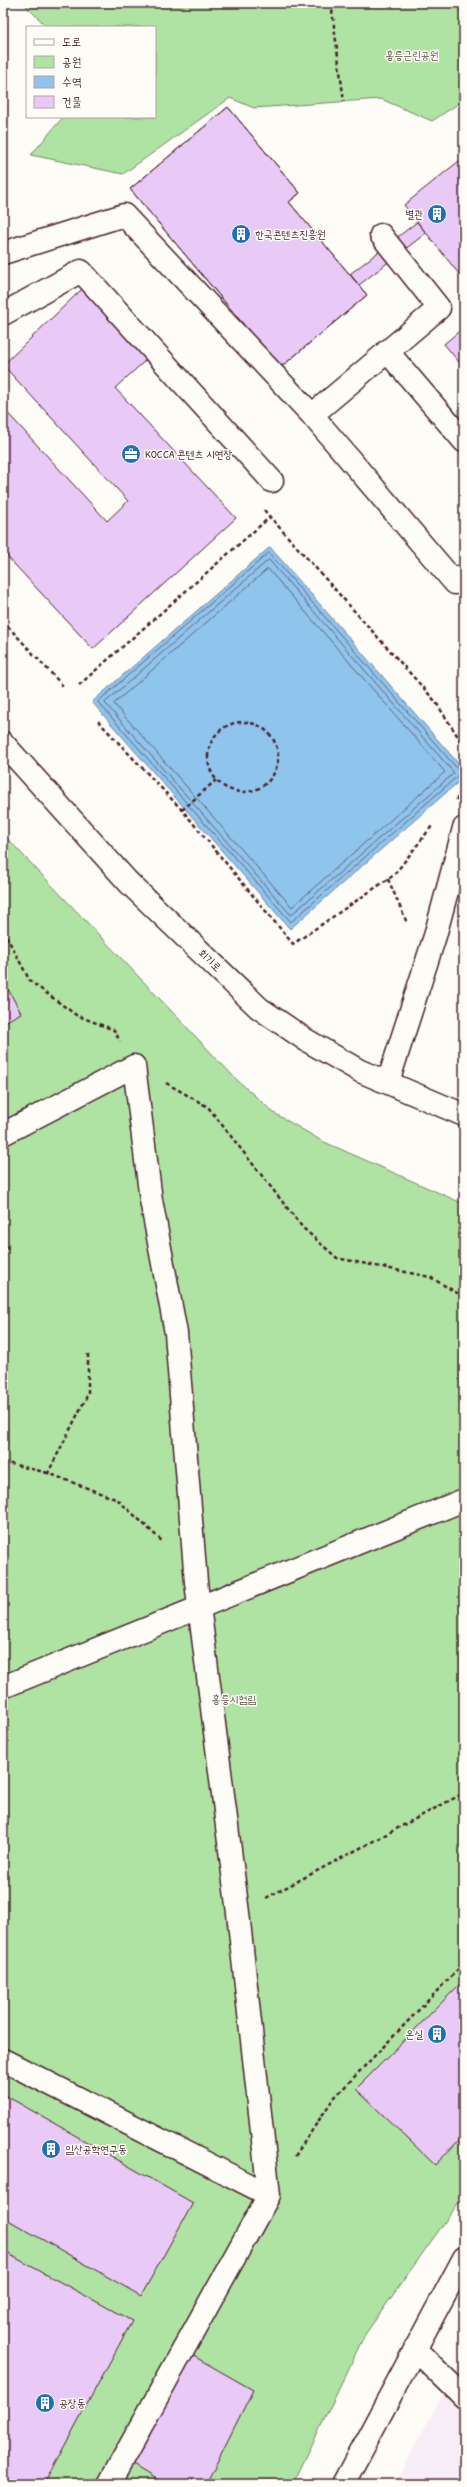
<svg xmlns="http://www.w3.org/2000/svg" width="467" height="2487" font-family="'Patrick Hand','Poor Story',sans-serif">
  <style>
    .built { fill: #f7edf7 }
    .green { fill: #afe3a4; stroke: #7c8168 }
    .water { fill: #8fc4ec; stroke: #73829f }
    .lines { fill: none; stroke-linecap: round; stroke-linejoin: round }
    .shore { stroke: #666178; stroke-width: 1 }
    .building { fill: #e9caf7; stroke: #4a1f2b }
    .minor-casing { stroke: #4a1f2b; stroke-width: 25 }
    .major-casing { stroke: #4a1f2b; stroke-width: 25 }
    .path { stroke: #4a1f2b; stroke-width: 2.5; stroke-dasharray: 4 3; stroke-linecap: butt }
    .minor { stroke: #fdfcf7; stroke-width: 22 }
    .major { stroke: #fdfcf7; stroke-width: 22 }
    .labels { text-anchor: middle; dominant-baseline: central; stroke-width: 3; stroke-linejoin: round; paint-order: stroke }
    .park-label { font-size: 11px; fill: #635049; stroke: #fdfcf7 }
    .poi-label { font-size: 11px; fill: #4a1f2b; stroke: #fdfcf7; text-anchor: start }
    .street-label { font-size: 11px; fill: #4a1f2b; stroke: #fdfcf7 }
  </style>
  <rect width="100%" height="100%" fill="#fdfcf7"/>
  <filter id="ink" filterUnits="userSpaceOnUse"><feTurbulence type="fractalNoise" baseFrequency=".025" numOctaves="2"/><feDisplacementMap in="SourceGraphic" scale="8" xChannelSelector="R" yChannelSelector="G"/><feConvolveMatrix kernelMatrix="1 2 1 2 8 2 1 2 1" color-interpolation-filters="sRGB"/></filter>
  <g filter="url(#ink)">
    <!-- built -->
    <path class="built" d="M464,2356V2484H394Z"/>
    <!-- green -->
    <path class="green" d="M30,3H464V100L432,121L381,99L254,108L230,98L123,174L31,155L63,117H155V27H47L26,6Z
      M3,834L236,1079L274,1113L322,1141L464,1204V2195L366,2333L293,2484H3Z"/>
    <!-- water -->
    <path class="water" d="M270,547L464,770V777L290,929L92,702Z"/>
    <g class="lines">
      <!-- shore -->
      <path class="shore" d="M269,553L461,773L291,922L98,702Z
        M269,560L454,773L291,915L105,703Z
        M268,569L445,772L292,907L114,704Z"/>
    </g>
    <!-- building -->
    <path class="building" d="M228,107L300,193L289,202L367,295L280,368L130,189Z
      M228,107L300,193L289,202L367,295L280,368L130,189Z
      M464,157V270L459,274L404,205Z
      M417,222L426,233L359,285L350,274Z
      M82,289L147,359L115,388L236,518L93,649L3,552V408L107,521L128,501L3,365Z
      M464,327V368L444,344Z
      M3,980L21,1013L3,1023Z
      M464,1980V2135L435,2165L356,2089Z
      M3,2094L193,2203L141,2296L3,2217Z
      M3,2251L132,2321L44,2484H3Z
      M183,2350L253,2390L206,2484H164L123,2459Z"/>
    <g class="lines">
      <defs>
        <path id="minor" d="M381,235L439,308L312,415L455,583L464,575
          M3,253L124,215L312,415
          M3,314L81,271L272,481
          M387,351L464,441
          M388,1082L435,936L464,828
          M3,1134L134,1066L151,1200L176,1333L196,1582L238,1913L269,2195L3,2060
          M3,1687L464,1500
          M415,2349L464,2397
          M109,2484L269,2195
          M343,2484L464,2258"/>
        <path id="major" d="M3,743L129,883L259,1008L306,1040L360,1071L464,1115"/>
      </defs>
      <!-- minor casing -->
      <use href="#minor" class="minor-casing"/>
      <!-- major casing -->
      <use href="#major" class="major-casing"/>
      <!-- path -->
      <path class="path" d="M331,3L344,102
        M264,510L270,517
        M3,621L63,686
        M79,685L270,517L435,701L464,746
        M98,721L182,810L293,944L394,875L432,826
        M208 757a35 35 0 1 1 70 0a35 35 0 1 1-70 0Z
        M456,800L464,790
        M182,810L216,780
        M388,879L407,923
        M3,930L30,981L76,1015L114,1030L120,1041
        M166,1083L208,1107L303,1228L337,1258L430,1277L464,1297
        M3,1240L9,1251
        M88,1354V1394L48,1473L118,1500L163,1542
        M3,1462L48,1473
        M266,1898L464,1793
        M295,2156L333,2099L464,1963"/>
      <!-- minor -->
      <use href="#minor" class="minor"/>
      <!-- major -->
      <use href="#major" class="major"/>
    </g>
  </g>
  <!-- icons -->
  <defs>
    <symbol id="building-disc" viewBox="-11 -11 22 22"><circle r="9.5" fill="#1f6fb2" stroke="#fdfcf7"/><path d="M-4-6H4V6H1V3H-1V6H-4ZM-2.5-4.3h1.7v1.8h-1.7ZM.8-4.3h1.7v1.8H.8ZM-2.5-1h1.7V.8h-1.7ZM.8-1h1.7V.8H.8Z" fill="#fff"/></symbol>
    <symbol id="office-disc" viewBox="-11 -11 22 22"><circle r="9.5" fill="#1f6fb2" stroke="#fdfcf7"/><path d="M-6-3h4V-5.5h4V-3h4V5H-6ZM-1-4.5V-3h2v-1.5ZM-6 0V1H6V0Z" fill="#fff"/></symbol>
  </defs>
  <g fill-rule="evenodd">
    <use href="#building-disc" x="426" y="203" width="22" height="22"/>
    <use href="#building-disc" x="230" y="223" width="22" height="22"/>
    <use href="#office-disc" x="120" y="443" width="22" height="22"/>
    <use href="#building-disc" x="426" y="2023" width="22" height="22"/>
    <use href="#building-disc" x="40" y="2138" width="22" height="22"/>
    <use href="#building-disc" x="34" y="2392" width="22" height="22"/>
  </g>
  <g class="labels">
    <!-- park labels -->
    <g class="park-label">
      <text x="412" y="55">홍릉근린공원</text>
      <text x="234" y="1699">홍릉시험림</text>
    </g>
    <!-- poi labels -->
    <g class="poi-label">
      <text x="423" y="214" text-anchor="end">별관</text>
      <text x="255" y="234">한국콘텐츠진흥원</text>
      <text x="145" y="454">KOCCA 콘텐츠 시연장</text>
      <text x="423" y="2034" text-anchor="end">온실</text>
      <text x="65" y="2149">임산공학연구동</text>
      <text x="59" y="2403">공장동</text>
    </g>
    <!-- street labels -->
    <g class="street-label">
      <text transform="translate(210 960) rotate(44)">회기로</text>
    </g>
  </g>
  <!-- margin -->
  <rect width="467" height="2487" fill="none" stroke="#fdfcf7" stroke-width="16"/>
  <rect x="8" y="8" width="451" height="2471" fill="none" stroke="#4a1f2b" stroke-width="1.5" filter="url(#ink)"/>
  <!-- legend -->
  <rect x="26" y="26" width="130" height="92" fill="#fdfcf7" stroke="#b5a4a5"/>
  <rect x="34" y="39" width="20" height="6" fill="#fdfcf7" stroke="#b5a4a5"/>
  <text x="62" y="46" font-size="12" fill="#4a1f2b">도로</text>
  <rect x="34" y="56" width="20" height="12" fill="#afe3a4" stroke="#b5a4a5"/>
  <text x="62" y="66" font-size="12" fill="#4a1f2b">공원</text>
  <rect x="34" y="76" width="20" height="12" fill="#8fc4ec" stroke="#b5a4a5"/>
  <text x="62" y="86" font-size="12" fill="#4a1f2b">수역</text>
  <rect x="34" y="96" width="20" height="12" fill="#e9caf7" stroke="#b5a4a5"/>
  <text x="62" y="106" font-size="12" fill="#4a1f2b">건물</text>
</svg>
